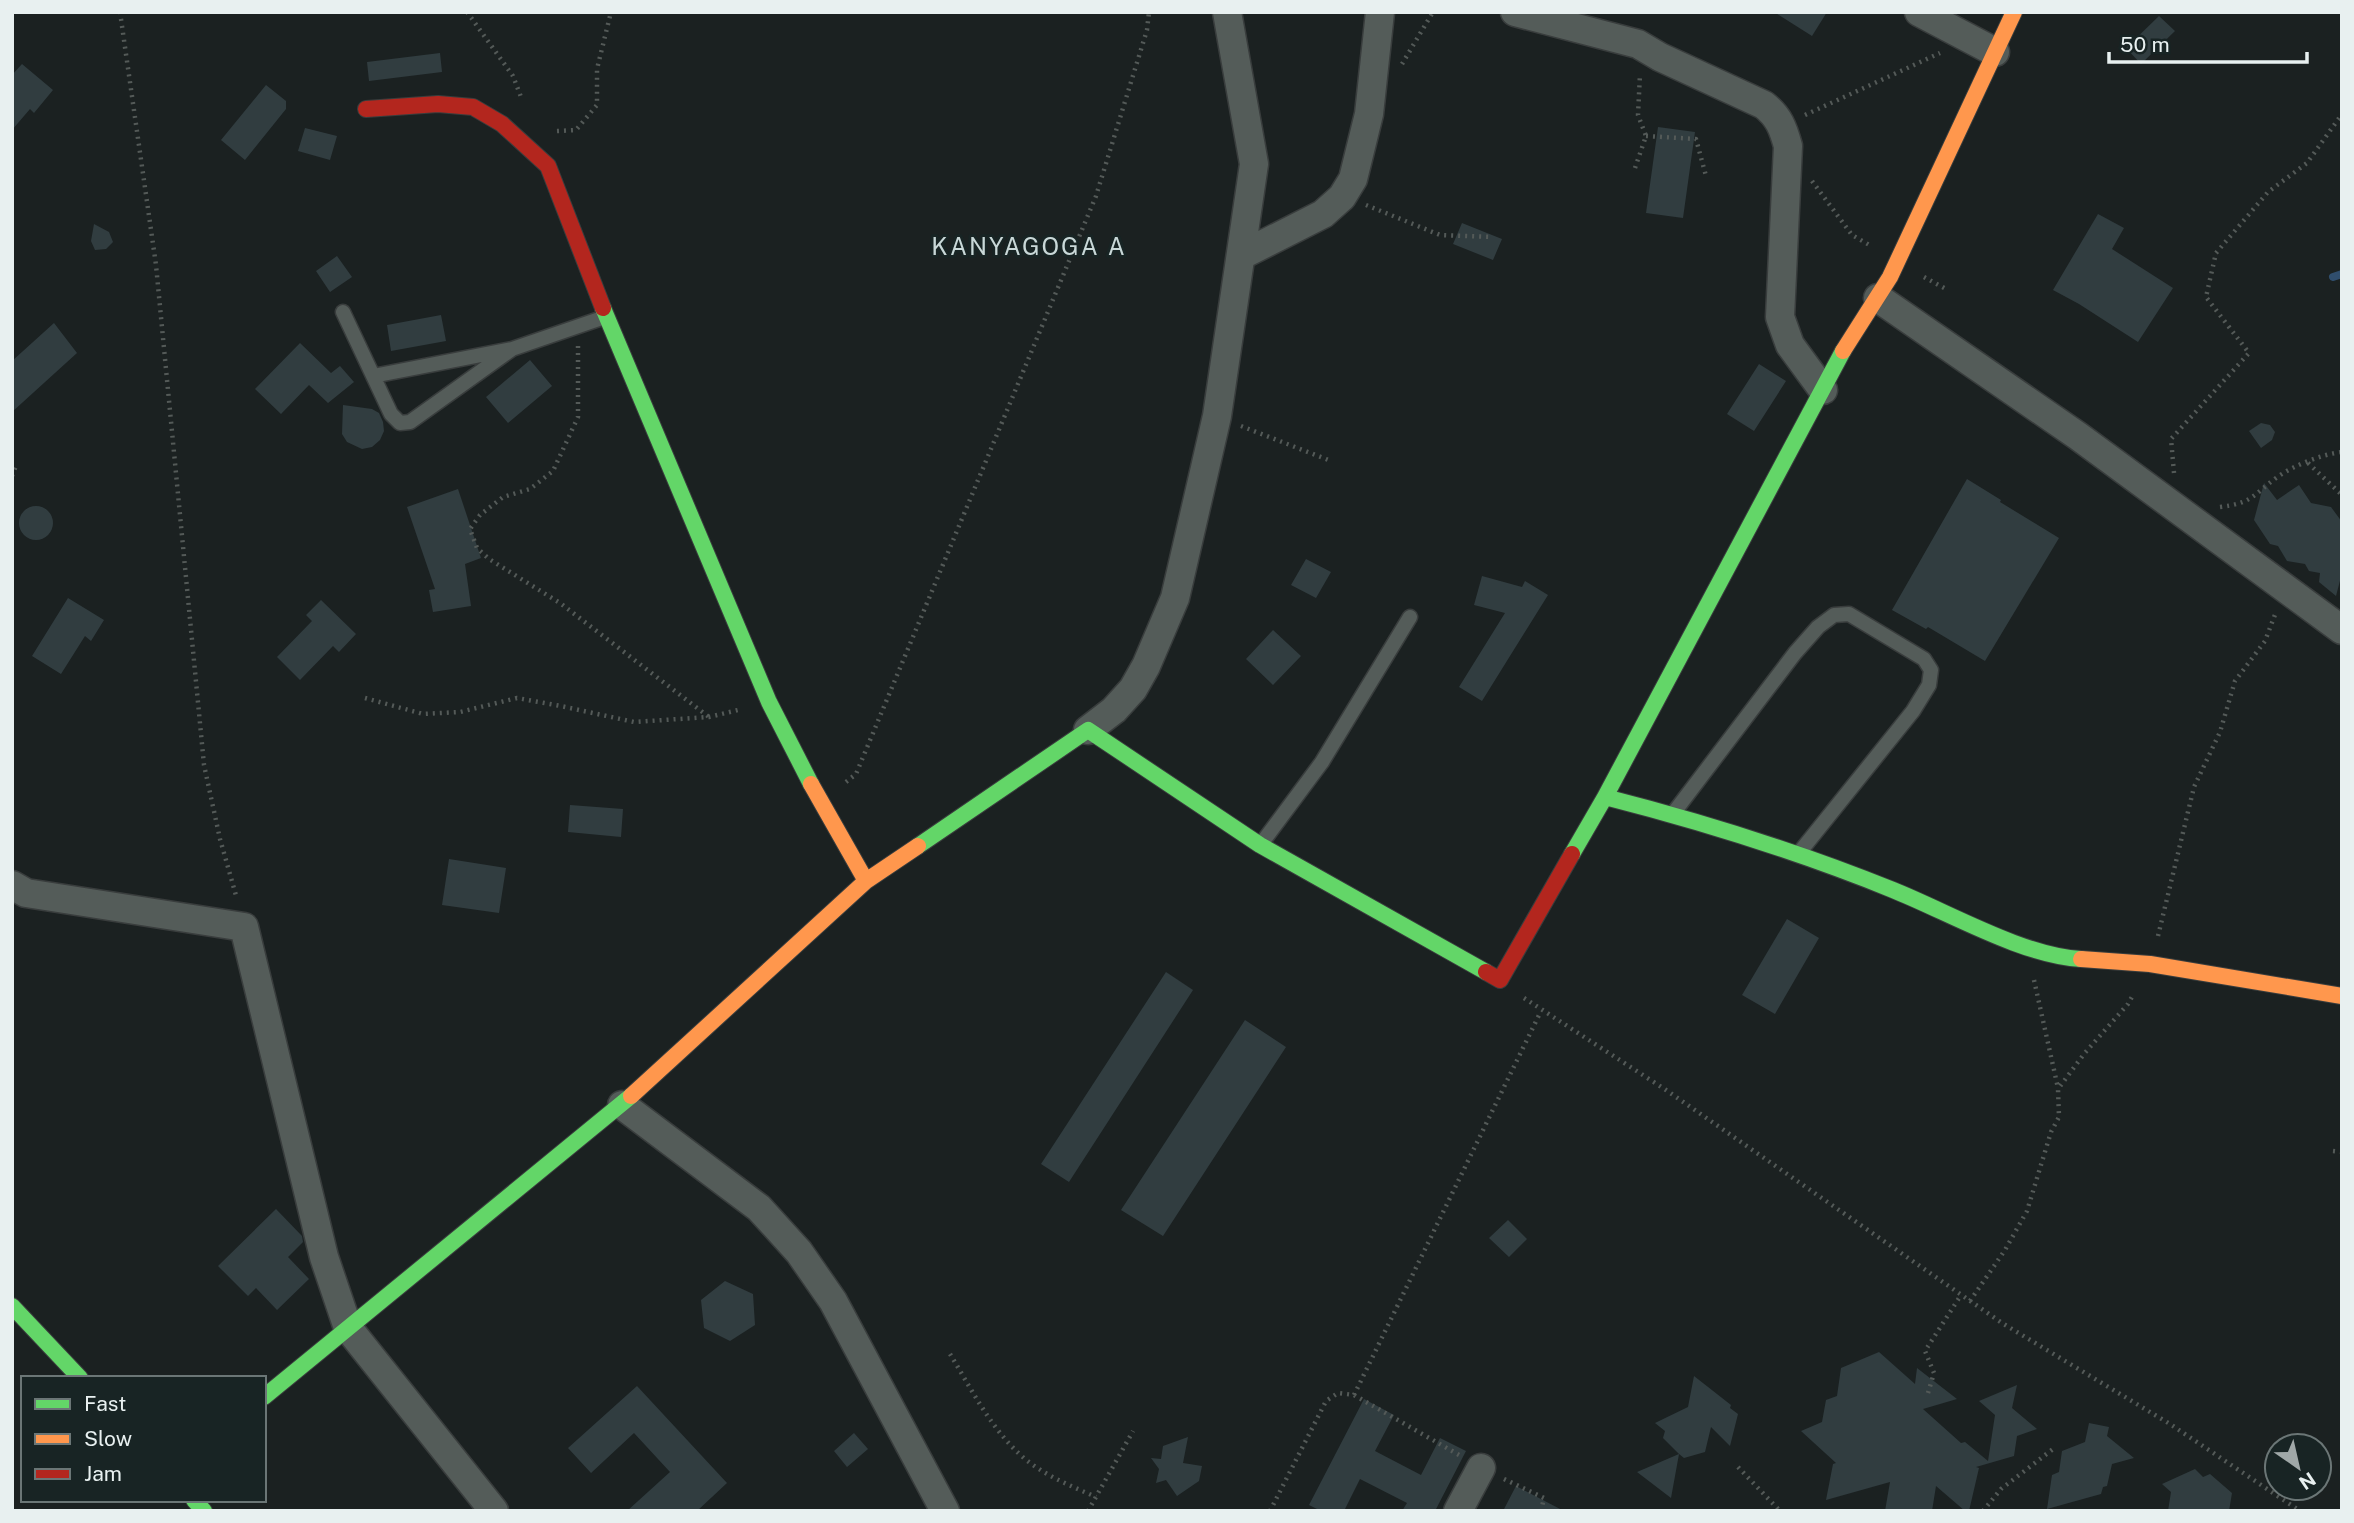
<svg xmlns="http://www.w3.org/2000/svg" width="2354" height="1523" font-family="'Public Sans',sans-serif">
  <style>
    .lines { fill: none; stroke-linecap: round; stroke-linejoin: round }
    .stream { stroke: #304e6d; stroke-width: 8 }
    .building { fill: #313d40 }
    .lane-casing { stroke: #393d3d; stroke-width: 17 }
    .street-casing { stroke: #393d3d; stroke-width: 31 }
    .fast-casing { stroke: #393d3d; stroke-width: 18 }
    .slow-casing { stroke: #393d3d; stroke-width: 18 }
    .jam-casing { stroke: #393d3d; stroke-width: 18 }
    .path { stroke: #545a58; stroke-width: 4.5; stroke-dasharray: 2 5; stroke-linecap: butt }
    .lane { stroke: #545c59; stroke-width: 14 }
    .street { stroke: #545c59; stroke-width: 28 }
    .fast { stroke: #63d668; stroke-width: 16 }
    .slow { stroke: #ff974d; stroke-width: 16 }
    .jam { stroke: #b3261e; stroke-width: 16 }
    .labels { text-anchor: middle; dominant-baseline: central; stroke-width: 6; stroke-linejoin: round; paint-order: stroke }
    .quarter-label { font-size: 24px; letter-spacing: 2px; fill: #c9d8d8; stroke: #182424 }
  </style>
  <rect width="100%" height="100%" fill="#1b2121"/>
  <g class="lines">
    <!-- stream -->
    <path class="stream" d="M2333,277L2342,274"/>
  </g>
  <!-- building -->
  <path class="building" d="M1774,12H1827L1812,36Z
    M2159,16L2175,31L2141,64L2126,48Z
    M440,53L442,72L369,81L367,62Z
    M22,64L53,90L34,113L30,109L12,130V75Z
    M266,85L286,101V109L245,160L221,140Z
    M1658,127L1695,132L1683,218L1646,213Z
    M305,128L337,136L330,160L298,151Z
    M2098,214L2124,228L2112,249L2173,288L2138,342L2079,304L2053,290Z
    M1462,223L1502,239L1493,260L1453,244Z
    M94,224L109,232L113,242L106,249L95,250L91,241Z
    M337,256L352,277L330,292L316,271Z
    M441,315L446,341L391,351L387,325Z
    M54,323L77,353L12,412V361Z
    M300,343L331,373L340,366L354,382L328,403L309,385L281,414L255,389Z
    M530,360L552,386L508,423L486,397Z
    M1759,364L1786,381L1754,431L1727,414Z
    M343,405L372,409L379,413L383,422L384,431L380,440L372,447L362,449L347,442L342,434Z
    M2261,423L2270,425L2275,432L2272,440L2261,448L2249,431Z
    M1967,479L2001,500L2000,502L2059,538L1985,661L1928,627L1926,629L1892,610Z
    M2264,483L2277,500L2299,485L2311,503L2331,507L2342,522V573L2336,596L2319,582L2320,573L2309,571L2305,564L2287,561L2278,546L2270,544L2254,520Z
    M458,489L481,558L465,564L471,606L433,612L429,590L435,589L407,507Z
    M19 523a17 17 0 1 1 34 0a17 17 0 1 1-34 0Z
    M1306,559L1331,572L1316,598L1291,585Z
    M1482,576L1522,587L1525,581L1548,595L1482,701L1459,687L1505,613L1474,605Z
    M68,598L104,620L91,641L85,636L61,674L32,656Z
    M321,600L356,634L339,652L333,646L300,680L277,657L312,621L306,615Z
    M1273,630L1301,656L1273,685L1246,659Z
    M570,805L623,809L621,837L568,832Z
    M449,859L506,868L499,913L442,905Z
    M1787,919L1819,938L1775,1014L1742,995Z
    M1166,972L1193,990L1069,1182L1041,1164Z
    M1245,1020L1286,1047L1163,1236L1121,1210Z
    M276,1209L302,1236L303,1242L288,1257L309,1279L277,1310L256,1288L248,1296L218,1266Z
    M1508,1220L1527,1239L1509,1257L1489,1238Z
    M725,1281L753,1294L755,1325L730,1341L704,1328L701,1300Z
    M1879,1352L1915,1384L1917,1368L1957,1399L1923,1409L1961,1443L1965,1442L1988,1461L1995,1415L1979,1401L2017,1385L2012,1408L2037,1429L2017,1436L2014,1456L1976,1467L1979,1468L1969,1511H1965L1936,1486L1932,1511H1885L1890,1482L1826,1500L1833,1464L1836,1463L1801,1431L1822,1422L1826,1400L1837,1396L1841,1368Z
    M1694,1376L1731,1405L1730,1408L1738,1414L1730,1446L1711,1427L1705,1452L1684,1458L1679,1454L1671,1498L1637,1472L1679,1454L1663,1438L1665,1431L1655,1423L1688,1407Z
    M637,1386L727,1483L697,1511H627L670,1472L634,1433L591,1473L568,1448Z
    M1364,1399L1394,1415L1375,1451L1421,1475L1440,1438L1466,1451L1435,1511H1402L1407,1503L1360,1479L1344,1511H1321L1309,1505Z
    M2089,1423L2109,1427L2107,1436L2134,1458L2112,1464L2107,1486L2103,1487L2101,1494L2047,1509L2052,1475L2059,1472L2062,1451L2085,1442Z
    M854,1433L868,1449L847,1467L834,1451Z
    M1188,1437L1183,1463L1202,1466L1199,1481L1177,1496L1166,1480L1156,1483L1159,1469L1151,1458L1161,1459L1163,1446Z
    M2195,1469L2203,1477L2210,1474L2232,1493L2229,1511H2168L2171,1492L2162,1484Z
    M1516,1486L1564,1511H1503Z"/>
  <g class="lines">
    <defs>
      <path id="lane" d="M343,312L391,414L400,423L410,422L512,349
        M373,376L512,349L605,317
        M1675,811L1795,653L1818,627L1834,615L1849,614L1924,659L1931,670L1929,685L1913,711L1799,853
        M1261,844L1322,762L1410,617"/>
      <path id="street" d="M1515,12L1638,44L1660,57L1764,105C1779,117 1783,128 1788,146L1780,317L1790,345L1823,390
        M1919,12L1995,52
        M1242,255L1323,214L1342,197L1353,179L1369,114L1380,12
        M1878,298L2078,436L2342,630
        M1088,730L1114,710L1133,689L1146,666L1175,598L1217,416L1254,164L1227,12
        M12,885L26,893L244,927L324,1257L348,1328L494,1511
        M622,1105L759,1208L799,1252L833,1301L945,1511
        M1458,1511L1481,1468"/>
      <path id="fast" d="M603,308L769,702L811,784
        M1605,797L1843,351
        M918,846L1088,730L1260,845L1486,972
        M1572,854L1605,797C1703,822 1799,852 1893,890C1948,912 2023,956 2081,959
        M12,1306L80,1378
        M264,1397L631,1096
        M194,1500L204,1511"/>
      <path id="slow" d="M1843,351L1890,277L2014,12
        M811,784L866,881
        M2081,959L2150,964L2342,996
        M631,1096L866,881L918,846"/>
      <path id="jam" d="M366,109L438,104L473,107L502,124L548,166L603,308
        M1486,972L1500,980L1572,854"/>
    </defs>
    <!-- lane casing -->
    <use href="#lane" class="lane-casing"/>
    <!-- street casing -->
    <use href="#street" class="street-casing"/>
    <!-- fast casing -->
    <use href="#fast" class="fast-casing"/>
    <!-- slow casing -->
    <use href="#slow" class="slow-casing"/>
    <!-- jam casing -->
    <use href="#jam" class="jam-casing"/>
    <!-- path -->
    <path class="path" d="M120,12L156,265L204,765L220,839L237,899
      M467,12L513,76L521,97
      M1402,64L1433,12
      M1805,115L1940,53
      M557,131L576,130L597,105V69L611,12
      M1646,136L1696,139L1706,176
      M1635,168L1646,136L1638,115L1640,74
      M1812,181L1852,235L1871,246
      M1366,205L1440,235L1493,237
      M1924,277L1946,289
      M578,346V417L553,471L530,489L503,497L480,515L470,529L477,548L489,559L560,603L709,717
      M1241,426L1331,461
      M2308,463L2341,494
      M2174,473L2171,439L2249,353L2206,297L2216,253L2268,192L2307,163L2342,114
      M12,476L17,463
      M2220,507C2252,503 2252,496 2276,478C2292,466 2322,454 2342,452
      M365,698L423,714L460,712L517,698L561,706L634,722L709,717L738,710
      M846,782L856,774L1096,196L1147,30L1149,12
      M2158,936L2194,787L2220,732L2235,681L2265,641L2276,612
      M2034,980L2058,1088
      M1524,998L1666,1090L2002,1323L2170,1424L2300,1511
      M2333,1151L2342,1152
      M1970,1301L2005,1250L2027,1211L2051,1132L2059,1117L2058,1089L2084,1054L2128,1004L2133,995
      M950,1354C972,1390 992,1431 1025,1459C1046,1476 1071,1486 1096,1497
      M1928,1393L1934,1373L1925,1351L1961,1295
      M1354,1395L1541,1011
      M1738,1467L1780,1511
      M1504,1479L1544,1498L1541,1511
      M1088,1511L1133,1431
      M1270,1511L1326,1401L1338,1393L1354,1395L1459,1455
      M1983,1511L2001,1489L2053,1449"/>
    <!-- lane -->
    <use href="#lane" class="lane"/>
    <!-- street -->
    <use href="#street" class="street"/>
    <!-- fast -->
    <use href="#fast" class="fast"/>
    <!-- slow -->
    <use href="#slow" class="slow"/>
    <!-- jam -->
    <use href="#jam" class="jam"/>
  </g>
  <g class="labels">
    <!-- quarter labels -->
    <g class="quarter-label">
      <text x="1029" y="246">KANYAGOGA A</text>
    </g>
  </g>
  <!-- border -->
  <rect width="2354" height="1523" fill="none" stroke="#e8f0f0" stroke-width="28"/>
  <!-- legend -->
  <rect x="21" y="1376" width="245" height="126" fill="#182424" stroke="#6b7676" stroke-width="2"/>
  <rect x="35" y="1399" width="35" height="10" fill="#63d668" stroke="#6b7676" stroke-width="2"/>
  <text x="84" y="1411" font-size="21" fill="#e8f0f0">Fast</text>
  <rect x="35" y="1434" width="35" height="10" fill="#ff974d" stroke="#6b7676" stroke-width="2"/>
  <text x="84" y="1446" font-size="21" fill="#e8f0f0">Slow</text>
  <rect x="35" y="1469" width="35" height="10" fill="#b3261e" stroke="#6b7676" stroke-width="2"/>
  <text x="84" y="1481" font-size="21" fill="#e8f0f0">Jam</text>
  <!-- north arrow -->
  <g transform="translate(2298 1467) rotate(146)"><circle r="33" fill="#182424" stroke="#6b7676" stroke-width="2"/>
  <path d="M0-5L12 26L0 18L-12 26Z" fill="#a0a8a8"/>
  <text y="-10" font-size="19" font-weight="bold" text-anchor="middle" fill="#e8f0f0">N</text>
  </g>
  <!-- scale -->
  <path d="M2109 52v10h198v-10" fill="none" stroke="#e8f0f0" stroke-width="3.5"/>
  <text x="2120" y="52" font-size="21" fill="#e8f0f0" stroke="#182424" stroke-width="5" paint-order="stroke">50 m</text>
</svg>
